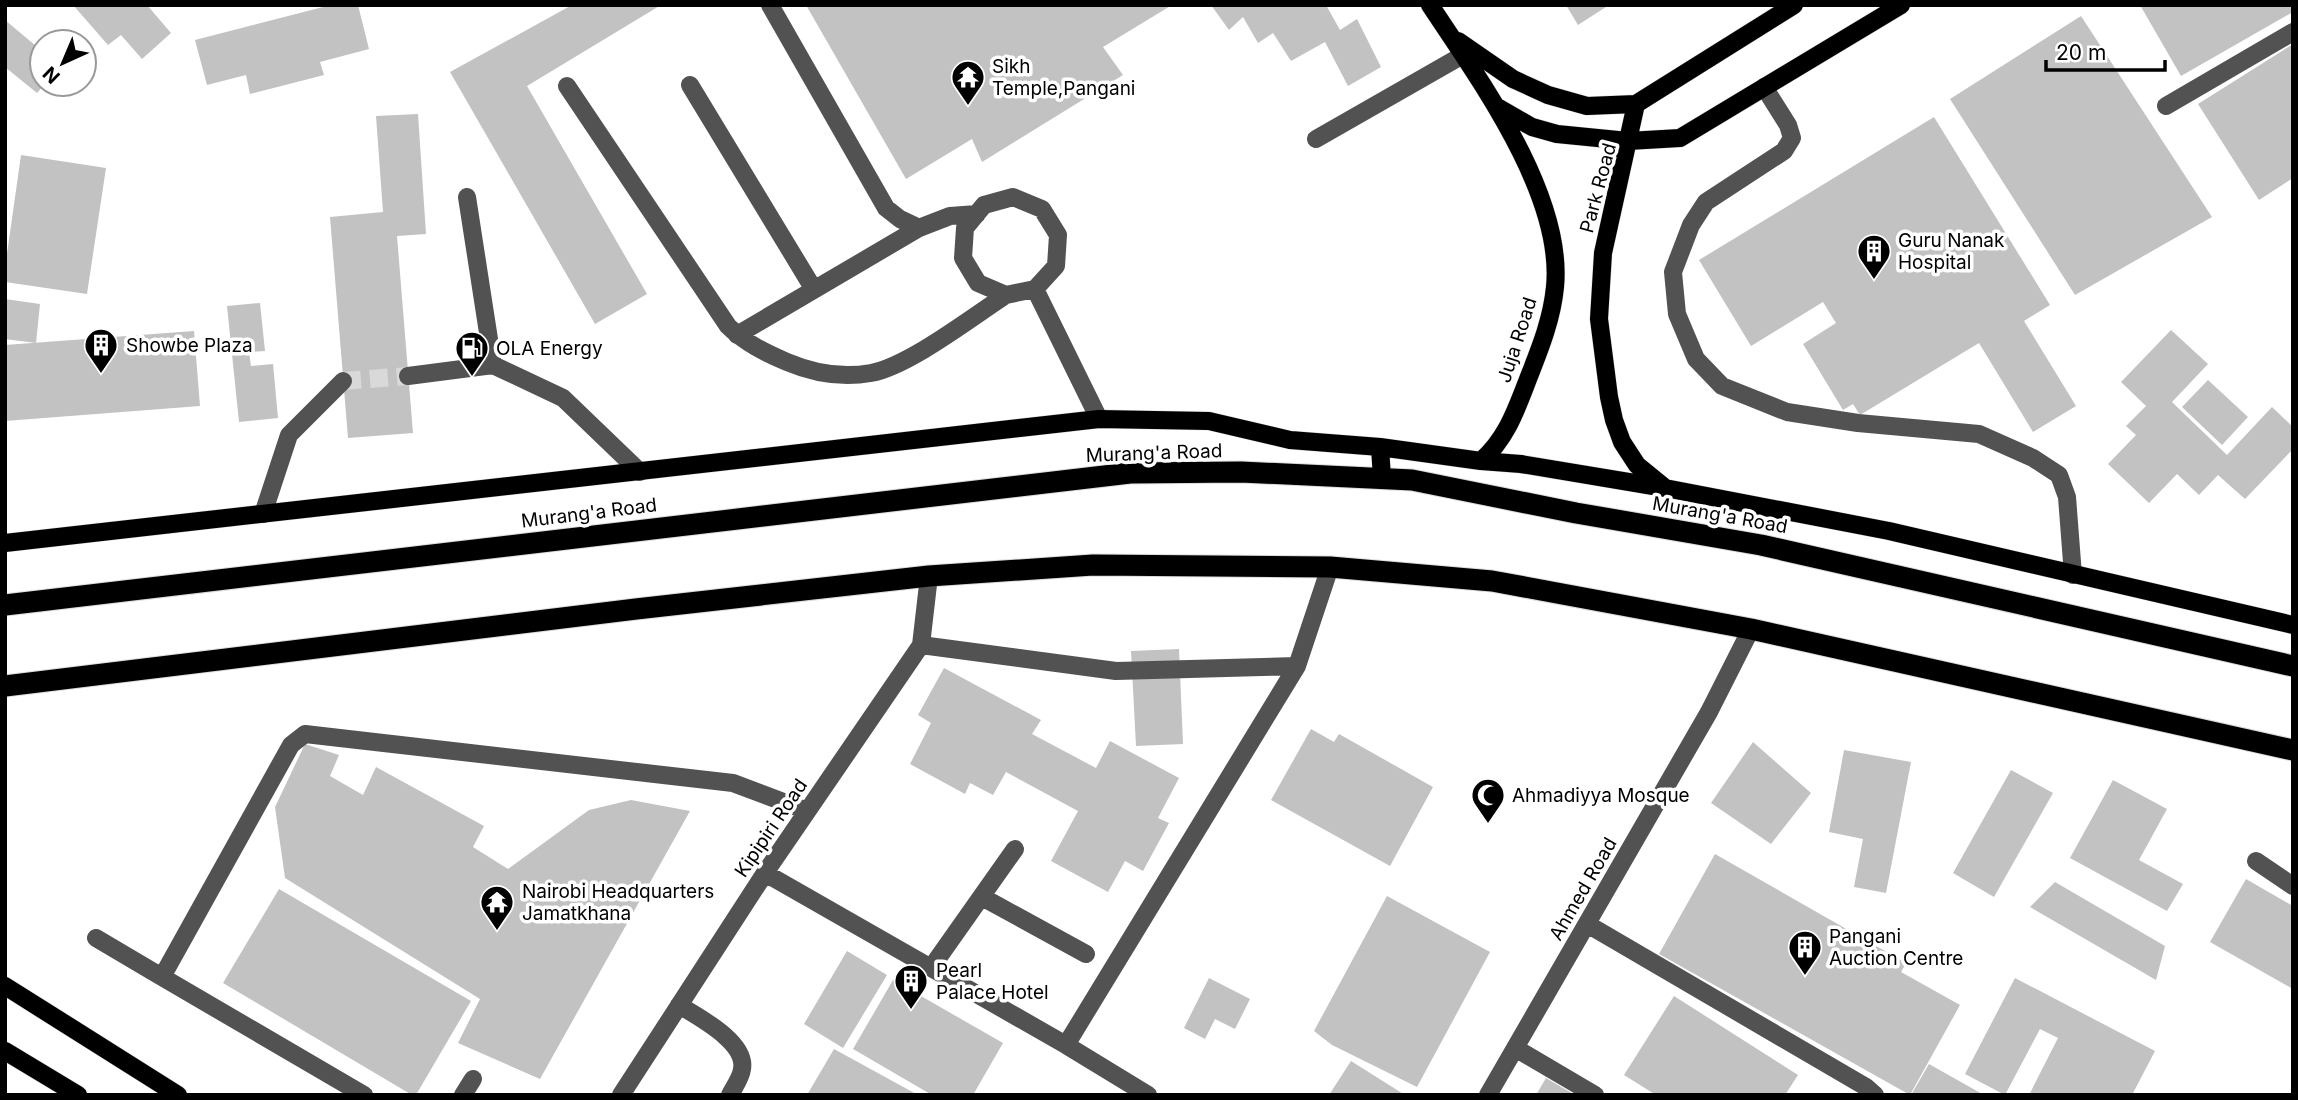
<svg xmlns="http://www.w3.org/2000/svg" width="2298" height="1100" font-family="Inter,sans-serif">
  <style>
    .building { fill: #c2c2c2 }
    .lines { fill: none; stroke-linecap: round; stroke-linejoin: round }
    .minor-tunnel { stroke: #d9d9d9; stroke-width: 18; stroke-dasharray: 18 9; stroke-linecap: butt }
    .major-casing { stroke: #dbdbdb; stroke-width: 19 }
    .highway-casing { stroke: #dbdbdb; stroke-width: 23 }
    .minor { stroke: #525252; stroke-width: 18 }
    .major { stroke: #000; stroke-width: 18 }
    .highway { stroke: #000; stroke-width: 21 }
    .labels { text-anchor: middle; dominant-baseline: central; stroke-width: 7; stroke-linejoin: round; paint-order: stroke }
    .poi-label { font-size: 19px; fill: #000; stroke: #fff; text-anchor: start }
    .street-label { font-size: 19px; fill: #000; stroke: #fff }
  </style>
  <rect width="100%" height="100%" fill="#fff"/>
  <!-- building -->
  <path class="building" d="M73,5H147L171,33L142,59L121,35L108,45Z
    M331,5H358L369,49L320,62L324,75L250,94L246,75L207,85L195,40Z
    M572,5H661L527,86L647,294L595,324L450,72Z
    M806,5H1172L1103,47L1123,75L982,162L972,139L906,179Z
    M1211,5H1326L1340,30L1357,19L1381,67L1348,86L1325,42L1291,61L1273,33L1258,43L1243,17L1229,30Z
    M1566,5H1609L1578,25Z
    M2140,5H2293V12L2181,76Z
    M2081,16L2212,217L2075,295L1950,99Z
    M5,20L42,51V84H45L37,93L5,67Z
    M2293,44V178L2259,200L2198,104Z
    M418,114L426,234L397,236L413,433L348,438L330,217L383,212L376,116Z
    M1934,117L2050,305L2024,321L2076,406L2033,432L1979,343L1860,415L1853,404L1843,410L1803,344L1836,323L1823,302L1751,346L1699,260Z
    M21,155L106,168L87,294L5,282V268Z
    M5,299L40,304L36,343L5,339Z
    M260,303L265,351L249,352L251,366L273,364L278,418L239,422L227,306Z
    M2171,330L2208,364L2172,402L2227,455L2272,407L2293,427V449L2245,499L2218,475L2199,495L2177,474L2149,503L2108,464L2136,435L2126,426L2146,406L2121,382Z
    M194,331L200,406L5,421V345Z
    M2208,380L2248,417L2222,445L2182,407Z
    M1179,649L1183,744L1136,746L1131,651Z
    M944,668L1041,720L1032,734L1096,768L1110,741L1179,778L1158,818L1169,823L1143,871L1125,861L1108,892L1051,861L1078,811L1006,772L993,795L970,783L965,794L910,764L931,723L918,715Z
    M1311,729L1334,742L1339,734L1433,787L1390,866L1271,800Z
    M1753,742L1811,793L1771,844L1711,803Z
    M305,744L339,755L330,776L363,795L376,767L484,826L473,847L508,869L589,810L631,800L690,811L540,1079L458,1043L480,999L285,878L275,807Z
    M1844,750L1911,762L1886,893L1854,887L1863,839L1829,832Z
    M2011,770L2053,793L1994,897L1953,873Z
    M2113,780L2167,809L2139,860L2183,884L2167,911L2070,858Z
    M1715,854L1906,963L1901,972L1960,1005L1910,1095L1659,954Z
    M2246,879L2293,906V989L2210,942Z
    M2055,882L2165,946L2156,980L2030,907Z
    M279,889L471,1001L416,1095H412L223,983Z
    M1387,896L1490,952L1417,1087L1332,1045L1314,1031Z
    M847,951L887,975L843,1048L804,1024Z
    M1209,978L1250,999L1235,1029L1215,1019L1205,1039L1184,1028Z
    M2015,978L2155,1051L2132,1095H2029L2058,1038L2040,1029L2005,1095L1965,1074Z
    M893,980L1003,1043L973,1095H932L853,1049Z
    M1674,996L1798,1075L1785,1095H1656L1624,1075Z
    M834,1049L918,1095H807Z
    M1351,1061L1405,1095H1329Z
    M1929,1064L1984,1095H1911Z
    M1546,1078L1575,1095H1536Z"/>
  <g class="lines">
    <!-- minor-tunnel -->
    <path class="minor-tunnel" d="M343,381L408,376"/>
    <defs>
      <path id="major" d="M1430,5C1479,79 1564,195 1555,287C1552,318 1541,346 1530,374C1517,407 1508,437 1481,461
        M1458,41L1513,79L1548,95L1587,106L1636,104L1794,5
        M1636,104L1603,253L1599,319L1609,397L1614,420L1622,442L1637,465L1664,487
        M1499,108L1532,127L1557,134L1628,141L1680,138L1901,5
        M1380,447L1382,478
        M5,543L1099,419L1209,421L1290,440L1380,447L1481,461L1521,464L1665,488L1889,531L2293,625
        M5,986L178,1095
        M5,1051L78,1095"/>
      <path id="highway" d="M5,605L1130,473L1241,472L1412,480L1576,513L1761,545L2293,666
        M5,686L636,609L929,576L1093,565L1330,567L1492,581L1751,629L2293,750"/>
    </defs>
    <!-- major casing -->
    <use href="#major" class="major-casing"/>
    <!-- highway casing -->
    <use href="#highway" class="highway-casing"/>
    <!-- minor -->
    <path class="minor" d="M770,5L886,208L900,219L919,228
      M690,85L813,288
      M567,86L728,326C745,343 766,353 787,362C813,373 843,378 871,373C909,366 972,317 1006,295
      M1764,87L1788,125L1792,138L1784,151L1706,202L1691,225L1673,272L1677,314L1696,359L1722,386L1787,412L1858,423L1979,434L2033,458L2059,475L2067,497L2073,575
      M2166,106L2293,32
      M1316,139L1463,55
      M467,197L493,365
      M1013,197L1042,209L1058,235L1056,266L1035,289L1006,295L978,283L963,258L965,228L984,205Z
      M1035,289L1099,419
      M737,335L919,228L950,216L977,214
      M408,376L493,365L563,398L640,472
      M263,514L289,435L343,381
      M921,645L1116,671L1297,666
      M2256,861L2293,886
      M765,873L1066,1045L1148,1095
      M982,897L1086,954
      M1587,924L1866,1087L1875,1095
      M96,938L162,977
      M931,968L1015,849
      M679,1005C698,1017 747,1042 742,1069C741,1078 734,1087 730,1095
      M1066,1045L1297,666L1330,567
      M1515,1048L1595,1095
      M364,1095L162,977L291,745L305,734L733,783L807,811
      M463,1095L473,1079
      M621,1095L765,873L921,645L929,576
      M1488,1095L1709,712L1751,629"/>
    <!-- major -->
    <use href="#major" class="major"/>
    <!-- highway -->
    <use href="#highway" class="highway"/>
  </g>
  <!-- icons -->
  <defs>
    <symbol id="temple-pin" viewBox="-11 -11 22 30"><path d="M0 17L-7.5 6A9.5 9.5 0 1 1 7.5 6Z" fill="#000" stroke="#fff"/><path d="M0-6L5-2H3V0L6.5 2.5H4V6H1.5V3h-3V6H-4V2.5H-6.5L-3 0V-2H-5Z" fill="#fff"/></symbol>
    <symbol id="building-pin" viewBox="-11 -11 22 30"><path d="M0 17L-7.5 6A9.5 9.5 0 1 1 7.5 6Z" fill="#000" stroke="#fff"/><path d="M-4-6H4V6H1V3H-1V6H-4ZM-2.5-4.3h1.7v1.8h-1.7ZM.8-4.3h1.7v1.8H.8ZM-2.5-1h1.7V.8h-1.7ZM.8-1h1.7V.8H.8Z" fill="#fff"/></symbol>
    <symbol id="fuel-pin" viewBox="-11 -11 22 30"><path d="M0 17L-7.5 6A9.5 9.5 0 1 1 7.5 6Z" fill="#000" stroke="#fff"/><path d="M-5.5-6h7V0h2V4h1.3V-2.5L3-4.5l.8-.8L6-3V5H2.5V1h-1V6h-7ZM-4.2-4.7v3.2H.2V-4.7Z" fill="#fff"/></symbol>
    <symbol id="mosque-pin" viewBox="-11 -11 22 30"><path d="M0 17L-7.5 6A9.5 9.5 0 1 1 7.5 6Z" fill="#000" stroke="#fff"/><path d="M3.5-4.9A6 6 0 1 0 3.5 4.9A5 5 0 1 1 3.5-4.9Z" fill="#fff"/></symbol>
  </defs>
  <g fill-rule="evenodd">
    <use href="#temple-pin" x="949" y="58" width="38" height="52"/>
    <use href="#building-pin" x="1855" y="232" width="38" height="52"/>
    <use href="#building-pin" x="82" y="326" width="38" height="52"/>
    <use href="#fuel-pin" x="453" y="329" width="38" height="52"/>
    <use href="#mosque-pin" x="1469" y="776" width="38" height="52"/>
    <use href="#temple-pin" x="478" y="883" width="38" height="52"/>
    <use href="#building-pin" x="1786" y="928" width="38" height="52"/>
    <use href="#building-pin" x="892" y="962" width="38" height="52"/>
  </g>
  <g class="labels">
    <!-- poi labels -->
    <g class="poi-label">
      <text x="992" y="66">Sikh<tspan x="992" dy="22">Temple,Pangani</tspan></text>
      <text x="1898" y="240">Guru Nanak<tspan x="1898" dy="22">Hospital</tspan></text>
      <text x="126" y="345">Showbe Plaza</text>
      <text x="496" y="348">OLA Energy</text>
      <text x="1512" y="795">Ahmadiyya Mosque</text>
      <text x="522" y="891">Nairobi Headquarters<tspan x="522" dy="22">Jamatkhana</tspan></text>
      <text x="1829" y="936">Pangani<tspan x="1829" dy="22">Auction Centre</tspan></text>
      <text x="936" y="970">Pearl<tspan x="936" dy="22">Palace Hotel</tspan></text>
    </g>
    <!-- street labels -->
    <g class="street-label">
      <text transform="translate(1598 188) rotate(-75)">Park Road</text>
      <text transform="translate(1517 340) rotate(-72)">Juja Road</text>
      <text transform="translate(1154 453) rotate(-2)">Murang'a Road</text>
      <text transform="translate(589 513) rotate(-7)">Murang'a Road</text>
      <text transform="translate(1720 515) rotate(10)">Murang'a Road</text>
      <text transform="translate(771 828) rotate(-56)">Kipipiri Road</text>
      <text transform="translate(1583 889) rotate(-60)">Ahmed Road</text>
    </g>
  </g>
  <!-- border -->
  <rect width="2298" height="1100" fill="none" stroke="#000000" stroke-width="14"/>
  <!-- north arrow -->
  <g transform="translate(63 63) rotate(224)"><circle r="33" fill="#ffffff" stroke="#999999" stroke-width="2"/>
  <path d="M0-5L12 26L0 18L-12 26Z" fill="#000000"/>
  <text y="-10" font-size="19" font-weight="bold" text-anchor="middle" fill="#000000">N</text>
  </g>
  <!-- scale -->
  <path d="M2046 60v10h119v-10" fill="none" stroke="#000000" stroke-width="3.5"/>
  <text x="2056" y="60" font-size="21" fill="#000000" stroke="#ffffff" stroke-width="5" paint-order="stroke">20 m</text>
</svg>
